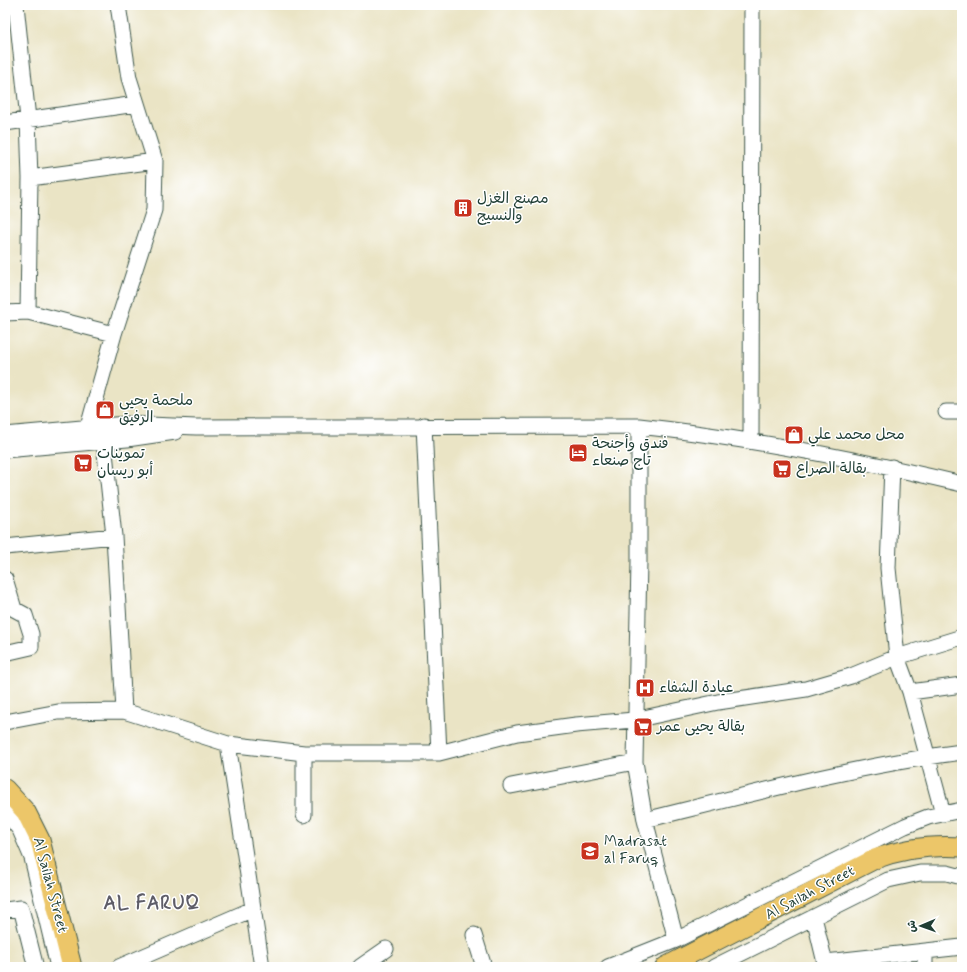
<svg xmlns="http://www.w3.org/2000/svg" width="967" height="972" font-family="Mynerve,'Playpen Sans Arabic',sans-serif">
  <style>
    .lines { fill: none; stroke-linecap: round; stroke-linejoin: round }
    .minor-casing { stroke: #3d564a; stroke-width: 17 }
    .major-casing { stroke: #3d564a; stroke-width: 21 }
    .minor { stroke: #fff; stroke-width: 15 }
    .major { stroke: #ecc669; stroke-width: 19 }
    .labels { text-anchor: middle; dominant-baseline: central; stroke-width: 3; stroke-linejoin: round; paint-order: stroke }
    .poi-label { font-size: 15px; fill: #1f3d34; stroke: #fff; text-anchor: start }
    .street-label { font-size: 15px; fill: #1f3d34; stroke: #fff }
    .district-label { font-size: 19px; font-weight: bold; letter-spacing: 1px; fill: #5e5d68; stroke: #fff }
  </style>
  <rect width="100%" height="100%" fill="#fff"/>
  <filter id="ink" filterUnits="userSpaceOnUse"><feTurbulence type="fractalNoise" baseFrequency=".025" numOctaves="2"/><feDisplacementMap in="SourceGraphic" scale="8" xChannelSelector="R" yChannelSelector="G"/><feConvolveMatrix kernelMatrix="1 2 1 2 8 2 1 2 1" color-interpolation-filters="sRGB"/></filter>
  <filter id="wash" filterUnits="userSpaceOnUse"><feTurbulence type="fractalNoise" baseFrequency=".012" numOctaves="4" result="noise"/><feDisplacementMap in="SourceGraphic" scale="16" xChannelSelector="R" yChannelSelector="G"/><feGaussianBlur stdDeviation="0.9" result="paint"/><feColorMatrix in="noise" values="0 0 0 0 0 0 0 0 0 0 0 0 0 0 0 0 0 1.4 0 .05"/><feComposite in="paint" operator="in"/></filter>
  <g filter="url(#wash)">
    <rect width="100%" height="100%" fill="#eae4c5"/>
  </g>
  <g filter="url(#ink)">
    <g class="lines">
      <defs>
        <path id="minor" d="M5,123L136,104
          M30,178L155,161
          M28,312L114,334
          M5,313L28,312L30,178L28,119L16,5
          M946,412H962
          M102,425L114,536L124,711
          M424,425L439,753
          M639,426V561L635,762L645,820L676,940
          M88,427L114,334L154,210L155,161L129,78L118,5
          M5,435L126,424L196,427L639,426C748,438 856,459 962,484
          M751,441L752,5
          M5,450L127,439L175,432
          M892,467L888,568L897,657L910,692L943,814
          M5,547L114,536
          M5,579L14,609L25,615L31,634V647L5,653
          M910,692L962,685
          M5,722L58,712L124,711L228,744L304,753H439L517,733L576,725L634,720L718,702L806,689L851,676L897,657L962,637
          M228,744L262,967
          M304,753V815
          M511,786L635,762
          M5,811L20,830L32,858L58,967
          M645,820C750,794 855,766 962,752
          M5,910L21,908L35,964
          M814,917L826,967
          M474,935L484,967
          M826,962L962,947
          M119,967L253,909
          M360,967L386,949
          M608,967L676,940L905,826L928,817L962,810
          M714,967L888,880L920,873H947L962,877
          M925,967V951"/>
        <path id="major" d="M5,789L26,812L40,840L72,967
          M665,967L875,859C904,848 931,845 962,847"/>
      </defs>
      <!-- minor casing -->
      <use href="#minor" class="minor-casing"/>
      <!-- major casing -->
      <use href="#major" class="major-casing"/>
      <!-- minor -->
      <use href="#minor" class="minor"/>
      <!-- major -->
      <use href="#major" class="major"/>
    </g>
  </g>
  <!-- icons -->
  <defs>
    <symbol id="building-square" viewBox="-11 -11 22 22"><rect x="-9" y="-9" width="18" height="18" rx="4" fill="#c8321e" stroke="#fff"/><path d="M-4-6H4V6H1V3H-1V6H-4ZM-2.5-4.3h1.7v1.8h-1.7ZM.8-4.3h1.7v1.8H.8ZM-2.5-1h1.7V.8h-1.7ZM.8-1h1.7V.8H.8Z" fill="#fff"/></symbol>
    <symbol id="shop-square" viewBox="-11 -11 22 22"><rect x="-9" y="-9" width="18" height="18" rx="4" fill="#c8321e" stroke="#fff"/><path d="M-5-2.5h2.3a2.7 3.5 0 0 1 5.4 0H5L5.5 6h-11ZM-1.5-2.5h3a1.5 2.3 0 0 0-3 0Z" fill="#fff"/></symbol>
    <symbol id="hotel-square" viewBox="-11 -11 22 22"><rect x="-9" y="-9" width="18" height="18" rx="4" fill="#c8321e" stroke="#fff"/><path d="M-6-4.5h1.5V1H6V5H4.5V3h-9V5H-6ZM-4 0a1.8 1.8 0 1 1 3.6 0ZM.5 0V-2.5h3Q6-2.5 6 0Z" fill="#fff"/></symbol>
    <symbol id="supermarket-square" viewBox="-11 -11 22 22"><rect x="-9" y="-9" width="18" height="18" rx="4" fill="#c8321e" stroke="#fff"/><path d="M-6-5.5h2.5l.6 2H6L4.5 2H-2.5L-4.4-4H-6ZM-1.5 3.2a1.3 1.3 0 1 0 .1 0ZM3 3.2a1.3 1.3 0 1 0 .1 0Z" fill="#fff"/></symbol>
    <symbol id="hospital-square" viewBox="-11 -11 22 22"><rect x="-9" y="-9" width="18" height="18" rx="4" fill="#c8321e" stroke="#fff"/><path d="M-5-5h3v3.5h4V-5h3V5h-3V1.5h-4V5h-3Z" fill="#fff"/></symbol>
    <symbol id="school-square" viewBox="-11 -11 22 22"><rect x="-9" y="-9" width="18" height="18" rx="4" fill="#c8321e" stroke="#fff"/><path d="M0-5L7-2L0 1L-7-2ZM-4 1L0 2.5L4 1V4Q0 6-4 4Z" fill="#fff"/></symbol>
  </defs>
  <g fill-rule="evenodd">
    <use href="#building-square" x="452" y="197" width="22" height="22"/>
    <use href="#shop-square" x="94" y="399" width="22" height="22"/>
    <use href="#shop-square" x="783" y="424" width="22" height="22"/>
    <use href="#hotel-square" x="567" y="442" width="22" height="22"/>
    <use href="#supermarket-square" x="72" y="452" width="22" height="22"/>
    <use href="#supermarket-square" x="771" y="458" width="22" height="22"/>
    <use href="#hospital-square" x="634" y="677" width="22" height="22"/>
    <use href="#supermarket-square" x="632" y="716" width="22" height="22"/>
    <use href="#school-square" x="579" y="840" width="22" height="22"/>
  </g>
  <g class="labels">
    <!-- poi labels -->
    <g class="poi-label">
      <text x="477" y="199">مصنع الغزل<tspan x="477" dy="17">والنسيج</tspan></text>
      <text x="119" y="401">ملحمة يحيى<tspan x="119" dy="17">الرفيق</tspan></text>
      <text x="808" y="435">محل محمد علي</text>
      <text x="592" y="444">فندق وأجنحة<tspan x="592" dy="17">تاج صنعاء</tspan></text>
      <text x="97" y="454">تموينات<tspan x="97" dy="17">أبو ريسان</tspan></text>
      <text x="796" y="469">بقالة الصراع</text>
      <text x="659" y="688">عيادة الشفاء</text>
      <text x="657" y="727">بقالة يحيى عمر</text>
      <text x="604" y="842">Madrasat<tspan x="604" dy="17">al Faruq</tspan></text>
    </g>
    <!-- street labels -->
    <g class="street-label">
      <text transform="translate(50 885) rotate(75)">Al Sailah Street</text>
      <text transform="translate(810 893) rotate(-28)">Al Sailah Street</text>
    </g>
    <!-- district labels -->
    <g class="district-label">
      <text x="152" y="903">AL FARUQ</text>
    </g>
  </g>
  <!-- margin -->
  <rect width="967" height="972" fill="none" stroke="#fff" stroke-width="20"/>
  <!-- north arrow -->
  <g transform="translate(921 926) rotate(268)" stroke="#ffffff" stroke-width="3" paint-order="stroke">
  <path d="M0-3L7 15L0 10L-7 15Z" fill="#1f3d34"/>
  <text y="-6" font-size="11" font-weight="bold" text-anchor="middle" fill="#1f3d34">ش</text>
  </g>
</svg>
